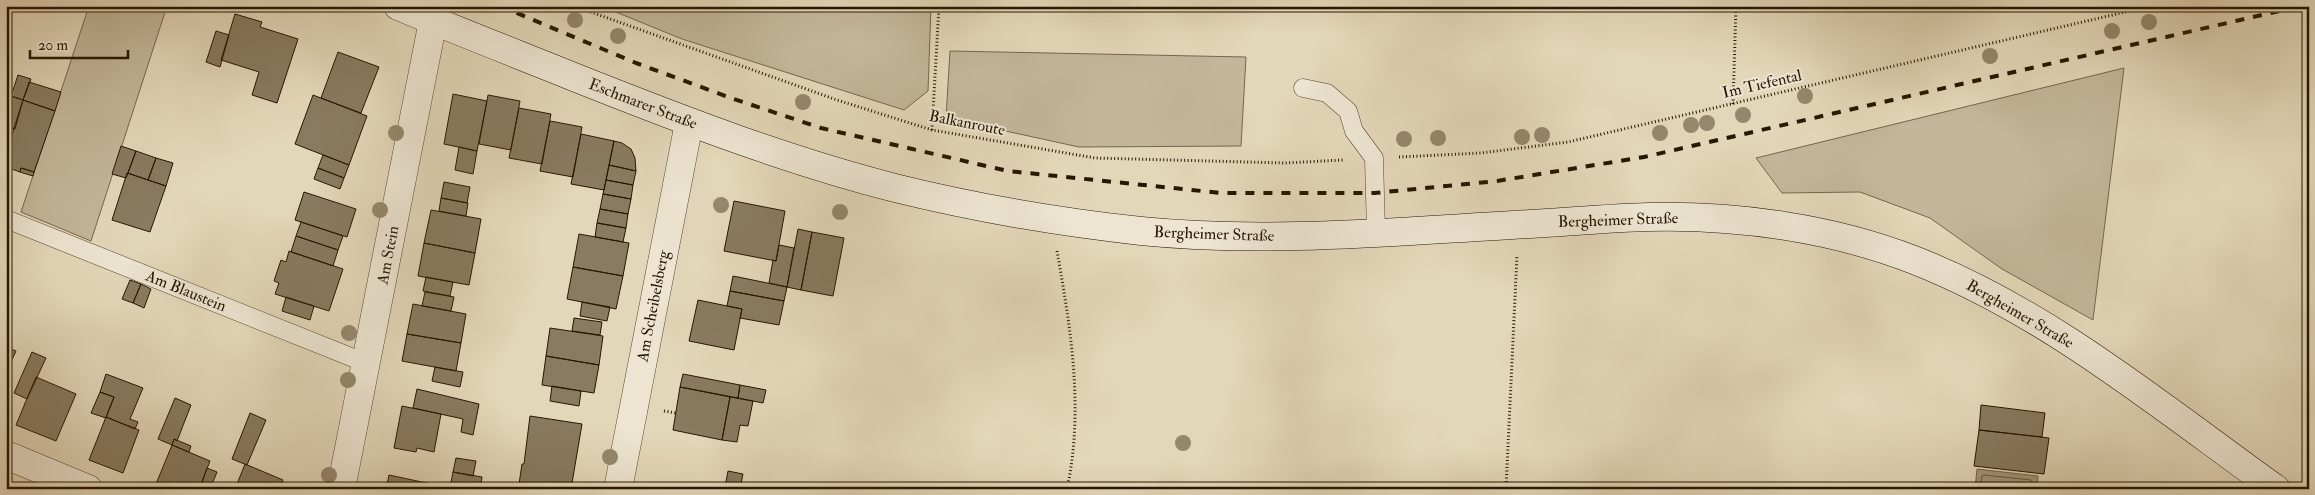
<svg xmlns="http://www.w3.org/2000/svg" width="2315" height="495" font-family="'IM FELL Double Pica',serif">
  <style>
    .green { fill: #c3b69a; stroke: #75664e }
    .water { fill: #a3957a; stroke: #71624a }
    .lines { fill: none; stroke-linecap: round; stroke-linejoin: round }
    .shore { stroke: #65563e; stroke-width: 1 }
    .building { fill: #897a61; stroke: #271601 }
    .lane-casing { stroke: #56462f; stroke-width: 19 }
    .street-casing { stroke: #56462f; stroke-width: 29 }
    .secondary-casing { stroke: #271601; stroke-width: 29 }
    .path { stroke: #271601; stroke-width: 3; stroke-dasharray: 1 2.5; stroke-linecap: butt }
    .lane { stroke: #ede5d2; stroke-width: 18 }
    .street { stroke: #ede5d2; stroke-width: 28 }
    .secondary { stroke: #ede5d2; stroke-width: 28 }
    .rail { stroke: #271601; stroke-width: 4; stroke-dasharray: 9 9; stroke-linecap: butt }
    .tree { fill: #95876d }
    .labels { text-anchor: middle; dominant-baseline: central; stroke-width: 4; stroke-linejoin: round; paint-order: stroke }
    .street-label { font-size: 16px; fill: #271601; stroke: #ede5d2 }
  </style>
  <rect width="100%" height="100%" fill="#e3d7b9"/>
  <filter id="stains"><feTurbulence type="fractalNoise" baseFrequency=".004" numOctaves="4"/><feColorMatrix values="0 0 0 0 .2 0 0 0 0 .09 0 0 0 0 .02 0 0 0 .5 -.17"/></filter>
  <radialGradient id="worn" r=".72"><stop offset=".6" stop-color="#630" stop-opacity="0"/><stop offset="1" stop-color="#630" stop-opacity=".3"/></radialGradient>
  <!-- green -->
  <path class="green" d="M89,6H167L91,241L21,212Z
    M601,6H931L928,91L904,110L682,39Z
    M950,51L1246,57L1241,146L1079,147L946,118Z
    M2124,68L2093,320L2002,269L1930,218L1860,192L1782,193L1756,158Z"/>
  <!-- water -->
  <path class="water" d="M1977,469L2038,476L2037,489H1975Z"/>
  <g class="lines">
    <!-- shore -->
    <path class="shore" d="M1980,489L1982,476L1984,475L2031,480L2032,489"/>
  </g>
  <!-- building -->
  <path class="building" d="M235,14L262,22L260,27L298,39L277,103L252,95L259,72L221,60Z
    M216,31L229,35L220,67L206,62Z
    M338,52L379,67L361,113L321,98Z
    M18,75L31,79L23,100L11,96Z
    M29,82L61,92L55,111L23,100Z
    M453,94L487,101L477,151L444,144Z
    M313,95L367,116L349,165L295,144Z
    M488,95L520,101L511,150L479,144Z
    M11,96L23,100L15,129L6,126V112Z
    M23,100L55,111L34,172L21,168L20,172L6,167V153Z
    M519,108L551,114L542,164L509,158Z
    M550,121L582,127L573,177L540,171Z
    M581,134L614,141L604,190L571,184Z
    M614,141L622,143L631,149L635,158L636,171L609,165Z
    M121,146L136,151L126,178L112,174Z
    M459,147L477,151L473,174L455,170Z
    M136,151L156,158L148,180L128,173Z
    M323,155L349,165L344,178L318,168Z
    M156,158L173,163L166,186L148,180Z
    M609,165L636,171L633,185L606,180Z
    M21,168L34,172L33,176L20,172Z
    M318,168L344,178L340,189L314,179Z
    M127,173L166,186L150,232L112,220Z
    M606,180L633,185L631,199L603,194Z
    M444,182L470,187L467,203L441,198Z
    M304,192L356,209L347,237L295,220Z
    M603,194L631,199L628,214L600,209Z
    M441,198L468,203L466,216L439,211Z
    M734,201L785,211L776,261L724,251Z
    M600,209L628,214L626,228L597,223Z
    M431,210L481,219L475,253L424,243Z
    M301,222L343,236L338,250L296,236Z
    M597,223L626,228L623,242L595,237Z
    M798,229L812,232L801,290L787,287Z
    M812,232L844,238L833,296L801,290Z
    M579,234L629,243L623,276L573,267Z
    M296,236L338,250L333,266L291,252Z
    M424,243L475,253L469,285L418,276Z
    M779,245L794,248L787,287L769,283L773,260L776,261Z
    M289,251L343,269L329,311L275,294L279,283L274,281L281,260L286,262Z
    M573,267L623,276L616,309L567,299Z
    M733,276L787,287L784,301L730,291Z
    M426,277L453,282L450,296L423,291Z
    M130,280L141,284L133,303L122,299Z
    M141,284L151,289L144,308L133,303Z
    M730,291L784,301L779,325L740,318L742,309L727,306Z
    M425,292L454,297L451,311L422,306Z
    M286,297L314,306L310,320L282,311Z
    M698,300L742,309L734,350L689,341Z
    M582,302L610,307L607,321L580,316Z
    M413,304L466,314L461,343L407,334Z
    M574,318L602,322L600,335L572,331Z
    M550,328L603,336L599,365L546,356Z
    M407,334L461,343L456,371L402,361Z
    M6,347L16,351L6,373Z
    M32,352L46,358L27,399L14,393Z
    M546,356L599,365L594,393L542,385Z
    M435,367L463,372L460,387L432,381Z
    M106,374L143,388L130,419L138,422L135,429L106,417L114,397L100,392Z
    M683,374L740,385L738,398L680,387Z
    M36,377L76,394L56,441L16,425Z
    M740,385L766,390L763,403L738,398Z
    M552,386L581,391L579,406L550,401Z
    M680,387L730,397L722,440L673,430Z
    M417,389L479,404L473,435L461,432L463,419L413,408Z
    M100,392L114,397L106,418L91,413Z
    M730,397L753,401L748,426L740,425L737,442L722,440Z
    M175,398L191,405L177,441L174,439L172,445L158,439Z
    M1981,405L2045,413L2042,437L1979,430Z
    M402,406L441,414L434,452L417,448L416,452L394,448Z
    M250,413L266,420L247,465L232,459Z
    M530,416L582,424L571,489H549L519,484L522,464H524Z
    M106,417L139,430L123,473L89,460Z
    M1979,430L2049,438L2044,474L1974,466Z
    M174,439L191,446L189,452L172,445Z
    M172,445L210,461L199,489H168L156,484Z
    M456,458L476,461L473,476L453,472Z
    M245,464L283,480L281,484L293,489H235Z
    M207,468L217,472L210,489H200Z
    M728,471L743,474L740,489L725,487Z
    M453,472L482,477L480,489L450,488Z
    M389,475L450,488L455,489H386Z
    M519,484L549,489H518Z"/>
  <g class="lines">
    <defs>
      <path id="lane" d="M1303,88L1327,93L1348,111L1354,131L1374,158L1376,232
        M6,219L366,363"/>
      <path id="street" d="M6,455L88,489
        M341,489L433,21
        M618,489L689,123"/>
      <path id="secondary" d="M398,6C460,32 522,56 584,81C685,121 789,161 895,188C976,208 1058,222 1141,231C1270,244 1400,231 1530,224C1569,222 1609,218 1649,217C1737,215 1832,228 1914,260C2047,312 2160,406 2276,489"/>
    </defs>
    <!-- lane casing -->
    <use href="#lane" class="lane-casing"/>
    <!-- street casing -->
    <use href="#street" class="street-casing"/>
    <!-- secondary casing -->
    <use href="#secondary" class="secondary-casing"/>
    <!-- path -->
    <path class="path" d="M574,6L837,100L932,130L1095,158L1285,163L1343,160
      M1733,104L1736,6
      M932,130L939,6
      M1399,157L1481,153L1568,142L2151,6
      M1057,251C1071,330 1084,410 1067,489
      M664,411L676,413
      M1506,489L1517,255"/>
    <!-- lane -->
    <use href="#lane" class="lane"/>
    <!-- street -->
    <use href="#street" class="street"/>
    <!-- secondary -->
    <use href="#secondary" class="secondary"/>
    <!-- rail -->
    <path class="rail" d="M500,6L636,63L731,98L821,128L1008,171L1221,193H1375L1497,181L1644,157L2301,6"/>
  </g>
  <!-- trees -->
  <g class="tree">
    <circle cx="575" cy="20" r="8"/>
    <circle cx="2149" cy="22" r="8"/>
    <circle cx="2112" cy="31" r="8"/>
    <circle cx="618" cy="36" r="8"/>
    <circle cx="1990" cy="56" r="8"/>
    <circle cx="1805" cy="96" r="8"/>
    <circle cx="803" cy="102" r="8"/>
    <circle cx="1743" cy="115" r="8"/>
    <circle cx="1707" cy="123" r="8"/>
    <circle cx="1691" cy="125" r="8"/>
    <circle cx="396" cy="133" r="8"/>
    <circle cx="1660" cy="133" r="8"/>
    <circle cx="1542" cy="135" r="8"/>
    <circle cx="1522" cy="137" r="8"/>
    <circle cx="1438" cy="138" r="8"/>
    <circle cx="1404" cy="139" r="8"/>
    <circle cx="721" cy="205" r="8"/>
    <circle cx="380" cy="210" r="8"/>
    <circle cx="840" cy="212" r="8"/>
    <circle cx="349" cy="333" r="8"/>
    <circle cx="348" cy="380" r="8"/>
    <circle cx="1183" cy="443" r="8"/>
    <circle cx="610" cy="457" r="8"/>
    <circle cx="329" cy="475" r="8"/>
  </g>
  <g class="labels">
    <!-- street labels -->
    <g class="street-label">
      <text transform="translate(1762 84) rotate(-13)">Im Tiefental</text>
      <text transform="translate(643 104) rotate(21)">Eschmarer Straße</text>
      <text transform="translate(967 123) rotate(11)">Balkanroute</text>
      <text transform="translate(1618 220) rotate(-2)">Bergheimer Straße</text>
      <text transform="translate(1214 234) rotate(2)">Bergheimer Straße</text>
      <text transform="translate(388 255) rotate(-79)">Am Stein</text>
      <text transform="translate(186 291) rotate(22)">Am Blaustein</text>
      <text transform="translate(653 306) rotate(-79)">Am Scheibelsberg</text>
      <text transform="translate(2020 314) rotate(30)">Bergheimer Straße</text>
    </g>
  </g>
  <!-- margin -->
  <rect width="2315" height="495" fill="none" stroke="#e3d7b9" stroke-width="25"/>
  <rect x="8" y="8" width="2300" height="480" fill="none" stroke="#271601" stroke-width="2.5"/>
  <rect x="12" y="12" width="2290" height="470" fill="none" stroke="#271601"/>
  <!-- scale -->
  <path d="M30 50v8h98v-8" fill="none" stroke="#271601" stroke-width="2.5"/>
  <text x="38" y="50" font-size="15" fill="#271601" stroke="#ede5d2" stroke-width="4" paint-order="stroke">20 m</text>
  <rect width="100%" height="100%" filter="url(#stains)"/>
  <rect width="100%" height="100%" fill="url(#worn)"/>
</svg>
